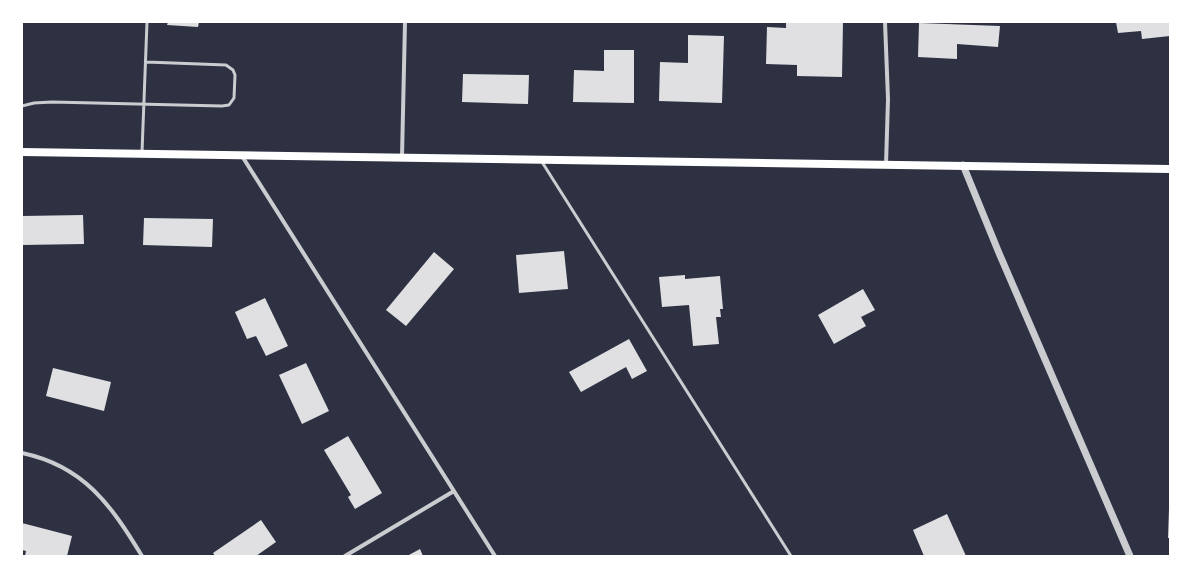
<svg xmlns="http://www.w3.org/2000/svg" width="1192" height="578" font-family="'Public Sans',sans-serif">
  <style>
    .building { fill: #e0e0e3 }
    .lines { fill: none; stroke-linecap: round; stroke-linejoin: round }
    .service { stroke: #caccd0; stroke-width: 3 }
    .minor { stroke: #caccd0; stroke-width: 4 }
    .tertiary { stroke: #caccd0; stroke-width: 7 }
    .secondary { stroke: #fff; stroke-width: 8 }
  </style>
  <rect width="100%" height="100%" fill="#2d3142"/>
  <!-- building -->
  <path class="building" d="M168,22H199L198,27L167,25Z
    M786,22H843L842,77L797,76V65L766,64L767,27L786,28Z
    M1116,22H1170V36L1142,39L1141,31L1118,33Z
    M919,23L1000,26L998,47L957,44V59L918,57Z
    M688,35L724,36L722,103L659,101L660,62L688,63Z
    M604,50H634V103L573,102L574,70L604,71Z
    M463,74L529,75L528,104L462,102Z
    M83,215L84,244L22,245V216Z
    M144,218L213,219L212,247L143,245Z
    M564,251L568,289L519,293L516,255Z
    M434,252L454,269L406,326L386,310Z
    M685,275V279L720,276L723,309H720L721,317H716L719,344L693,346L689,305L662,307L659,277Z
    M863,289L875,310L861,317L866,326L834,344L818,315Z
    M265,298L288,346L266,356L256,336L247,339L235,312Z
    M629,339L647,371L632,379L626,367L581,392L569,372Z
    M306,363L329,411L302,424L279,375Z
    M53,368L111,382L104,411L46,396Z
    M348,436L382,493L355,509L348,497L351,495L324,450Z
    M1169,509H1170V538H1168Z
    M947,514L966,556H924L913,530Z
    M261,520L276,542L256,556H215L213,553Z
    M22,523L72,536L67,556H25L26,551L22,550Z
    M420,549L423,556H407Z"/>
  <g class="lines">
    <!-- service -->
    <path class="service" d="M22,106L34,103L52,102L222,106L229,105L234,98L235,75L233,70L226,65L146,62
      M142,152L147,22
      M542,162L791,556"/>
    <!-- minor -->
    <path class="minor" d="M885,22L888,99L886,165
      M242,156L495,556
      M402,157L405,22
      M22,453C84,466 111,505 142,556
      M345,556L454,491"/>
    <!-- tertiary -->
    <path class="tertiary" d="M963,165L999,253L1130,556"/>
    <!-- secondary -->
    <path class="secondary" d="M22,152L1170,169"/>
  </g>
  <!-- border -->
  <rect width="1192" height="578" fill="none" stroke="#ffffff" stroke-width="46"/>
</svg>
